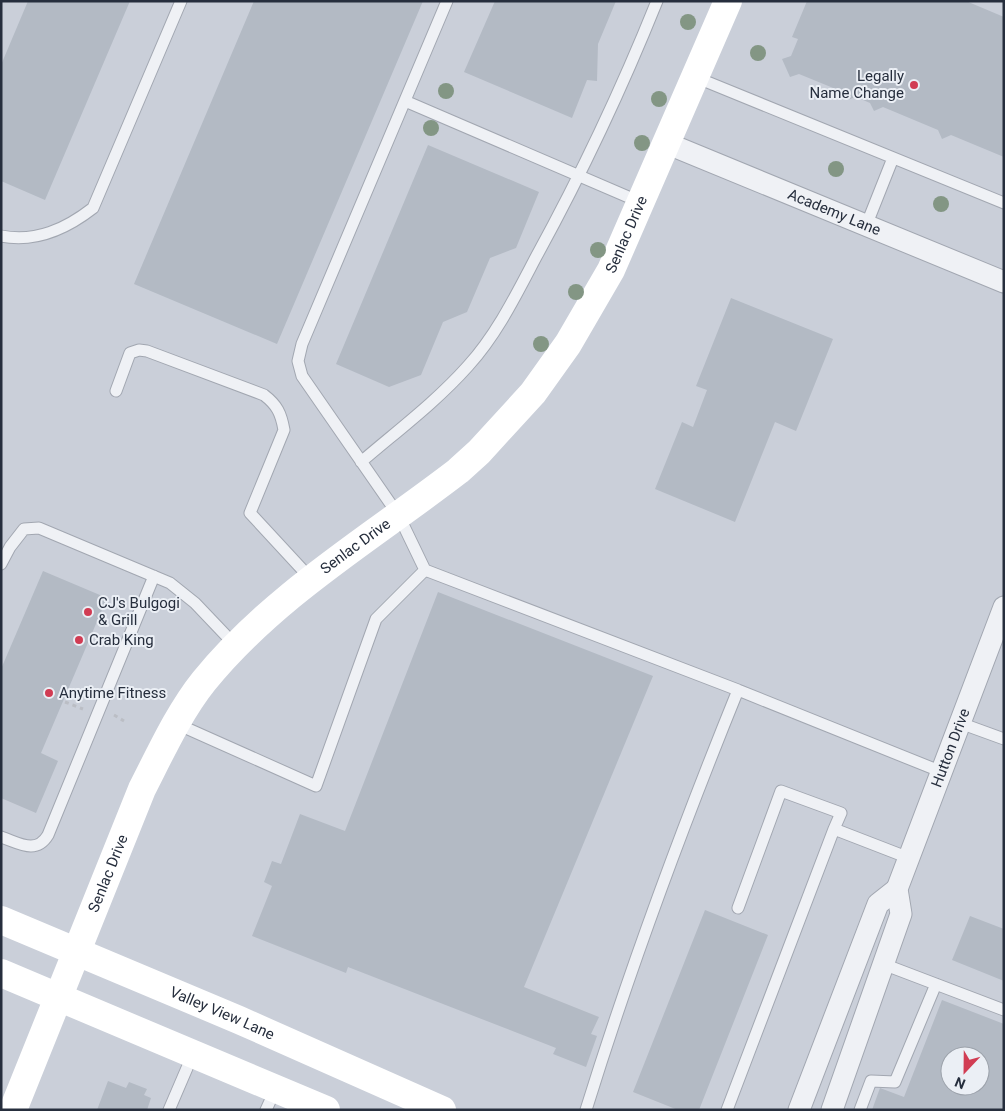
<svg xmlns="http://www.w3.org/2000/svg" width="1005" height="1111" font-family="Roboto,sans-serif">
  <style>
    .built { fill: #cacfd9; fill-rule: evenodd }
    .building { fill: #b3bac4; fill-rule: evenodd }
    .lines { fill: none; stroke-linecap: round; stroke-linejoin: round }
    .lane-casing { stroke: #a2a7b1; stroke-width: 13 }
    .street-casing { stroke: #a2a7b1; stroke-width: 23 }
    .path { stroke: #bbbec5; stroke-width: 3; stroke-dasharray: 4 4; stroke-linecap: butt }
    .lane { stroke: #eff1f5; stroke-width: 11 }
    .street { stroke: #eff1f5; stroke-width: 21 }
    .secondary { stroke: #fff; stroke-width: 28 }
    .tree { fill: #839684 }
    .poi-dot { fill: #d13c53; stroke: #ebeff5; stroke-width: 2 }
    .labels { text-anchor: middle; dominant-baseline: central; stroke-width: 4; stroke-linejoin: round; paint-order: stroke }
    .poi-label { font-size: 15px; fill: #262e3d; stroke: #ebeff5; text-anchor: start }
    .street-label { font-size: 15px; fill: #262e3d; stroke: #ebeff5 }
  </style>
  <rect width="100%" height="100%" fill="#dce0e7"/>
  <!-- built -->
  <path class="built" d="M1,1H1004V1110H1ZM950,1056H980V1086H950Z"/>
  <!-- building -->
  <path class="building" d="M28,1H130L45,200L1,181V65Z
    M254,1H423L277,344L134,284Z
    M495,1H616L598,44L597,81L587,80L572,118L464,72Z
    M807,1H966L1004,17V157L951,135L942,139L938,130L883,107L874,111L870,103L856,97L847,100L843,92L799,74L790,77L782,59L791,56L798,39L792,37Z
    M428,145L539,192L516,248L490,258L467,312L443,322L421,375L389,387L336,364Z
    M731,298L833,339L796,431L775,422L735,522L655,489L682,422L693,427L707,390L696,386Z
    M43,571L107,598L41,753L58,761L36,813L1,798V669Z
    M438,592L653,676L524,987L599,1017L591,1034L597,1036L586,1067L553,1054L556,1048L348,967L346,973L252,936L272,886L264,882L272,861L281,864L300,814L345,831Z
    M705,910L768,935L699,1110H678L633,1092Z
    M970,916L1004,929V981L952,960Z
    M942,1000L1004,1024L1003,1110H872L880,1088L904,1097ZM950,1056H980V1086H950Z
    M108,1081L126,1088L129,1082L147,1089L144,1095L151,1098L147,1110H97Z"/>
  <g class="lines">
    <defs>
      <path id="lane" d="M447,1L302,344L298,361L302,376L399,516L425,570L738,690C682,828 630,968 586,1110
        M695,77L1004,203
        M405,101L640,202
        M866,226L893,158
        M1,236C36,243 66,229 93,208L181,1
        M116,391L130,353L139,350L147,351L264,395C277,405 281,413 284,430L250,513L311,579
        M361,462C397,431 436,402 468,366C497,334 516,295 536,257C581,175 622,88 657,1
        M1,564L10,547L24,529L39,528L170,583L195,603L235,645
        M738,690L942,772
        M960,723L1004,739
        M177,724L316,786L376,619L425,570
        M1,837C19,843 36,855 48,835L154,576
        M738,908L781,791L841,813L834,829
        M883,964L1004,1010
        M169,1110L193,1054
        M266,1110L276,1088
        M727,1110L834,829L909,858
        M860,1110L871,1081L895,1082L936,984"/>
      <g id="street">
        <path id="s1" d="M666,143L1004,282"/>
        <path d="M799,1110L878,904L897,889"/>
        <path id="s2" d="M832,1110L901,914L897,889L1004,607"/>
      </g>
    </defs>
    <!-- lane casing -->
    <use href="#lane" class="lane-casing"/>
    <!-- street casing -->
    <use href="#street" class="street-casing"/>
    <!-- path -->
    <path class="path" d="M65,702L83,709
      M114,715L124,721"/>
    <!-- lane -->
    <use href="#lane" class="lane"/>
    <!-- street -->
    <use href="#street" class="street"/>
    <!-- secondary -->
    <g class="secondary">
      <path id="s3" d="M1,920L239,1020L442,1110"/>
      <path d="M1,973L326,1110"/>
      <path id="s4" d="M13,1110L142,789C160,754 179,712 204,681C274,595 371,538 458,471L479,452L533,393L568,344L611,270L728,1"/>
    </g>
  </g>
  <!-- trees -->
  <g class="tree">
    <circle cx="688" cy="22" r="8"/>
    <circle cx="758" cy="53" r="8"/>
    <circle cx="446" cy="91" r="8"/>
    <circle cx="659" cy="99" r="8"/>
    <circle cx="431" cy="128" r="8"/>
    <circle cx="642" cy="143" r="8"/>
    <circle cx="836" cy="169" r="8"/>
    <circle cx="941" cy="204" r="8"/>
    <circle cx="598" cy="250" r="8"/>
    <circle cx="576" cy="292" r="8"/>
    <circle cx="541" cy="344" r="8"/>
  </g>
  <!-- markers -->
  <g class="poi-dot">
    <circle cx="914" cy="85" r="5"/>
    <circle cx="88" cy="612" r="5"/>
    <circle cx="79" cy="640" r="5"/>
    <circle cx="49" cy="693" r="5"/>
  </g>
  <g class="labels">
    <!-- poi labels -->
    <g class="poi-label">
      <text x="904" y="76" text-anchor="end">Legally<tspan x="904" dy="17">Name Change</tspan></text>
      <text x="98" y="603">CJ's Bulgogi<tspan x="98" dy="17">&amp; Grill</tspan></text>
      <text x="89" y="640">Crab King</text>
      <text x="59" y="693">Anytime Fitness</text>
    </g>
    <!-- street labels -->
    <g class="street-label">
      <text stroke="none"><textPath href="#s1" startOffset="182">Academy Lane</textPath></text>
      <text stroke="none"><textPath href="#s4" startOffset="1094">Senlac Drive</textPath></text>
      <text stroke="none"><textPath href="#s4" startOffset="674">Senlac Drive</textPath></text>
      <text stroke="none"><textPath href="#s2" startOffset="384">Hutton Drive</textPath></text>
      <text stroke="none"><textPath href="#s4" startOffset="255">Senlac Drive</textPath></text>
      <text stroke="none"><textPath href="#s3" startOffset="240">Valley View Lane</textPath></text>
    </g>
  </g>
  <!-- border -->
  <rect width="1005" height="1111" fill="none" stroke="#262e3d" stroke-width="5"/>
  <!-- north arrow -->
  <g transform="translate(965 1071) rotate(202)"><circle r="24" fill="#ebeff5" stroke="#9ca2ab"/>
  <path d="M0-4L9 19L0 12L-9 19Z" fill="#d13c53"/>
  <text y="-8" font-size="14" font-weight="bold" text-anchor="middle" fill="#262e3d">N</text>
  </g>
</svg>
